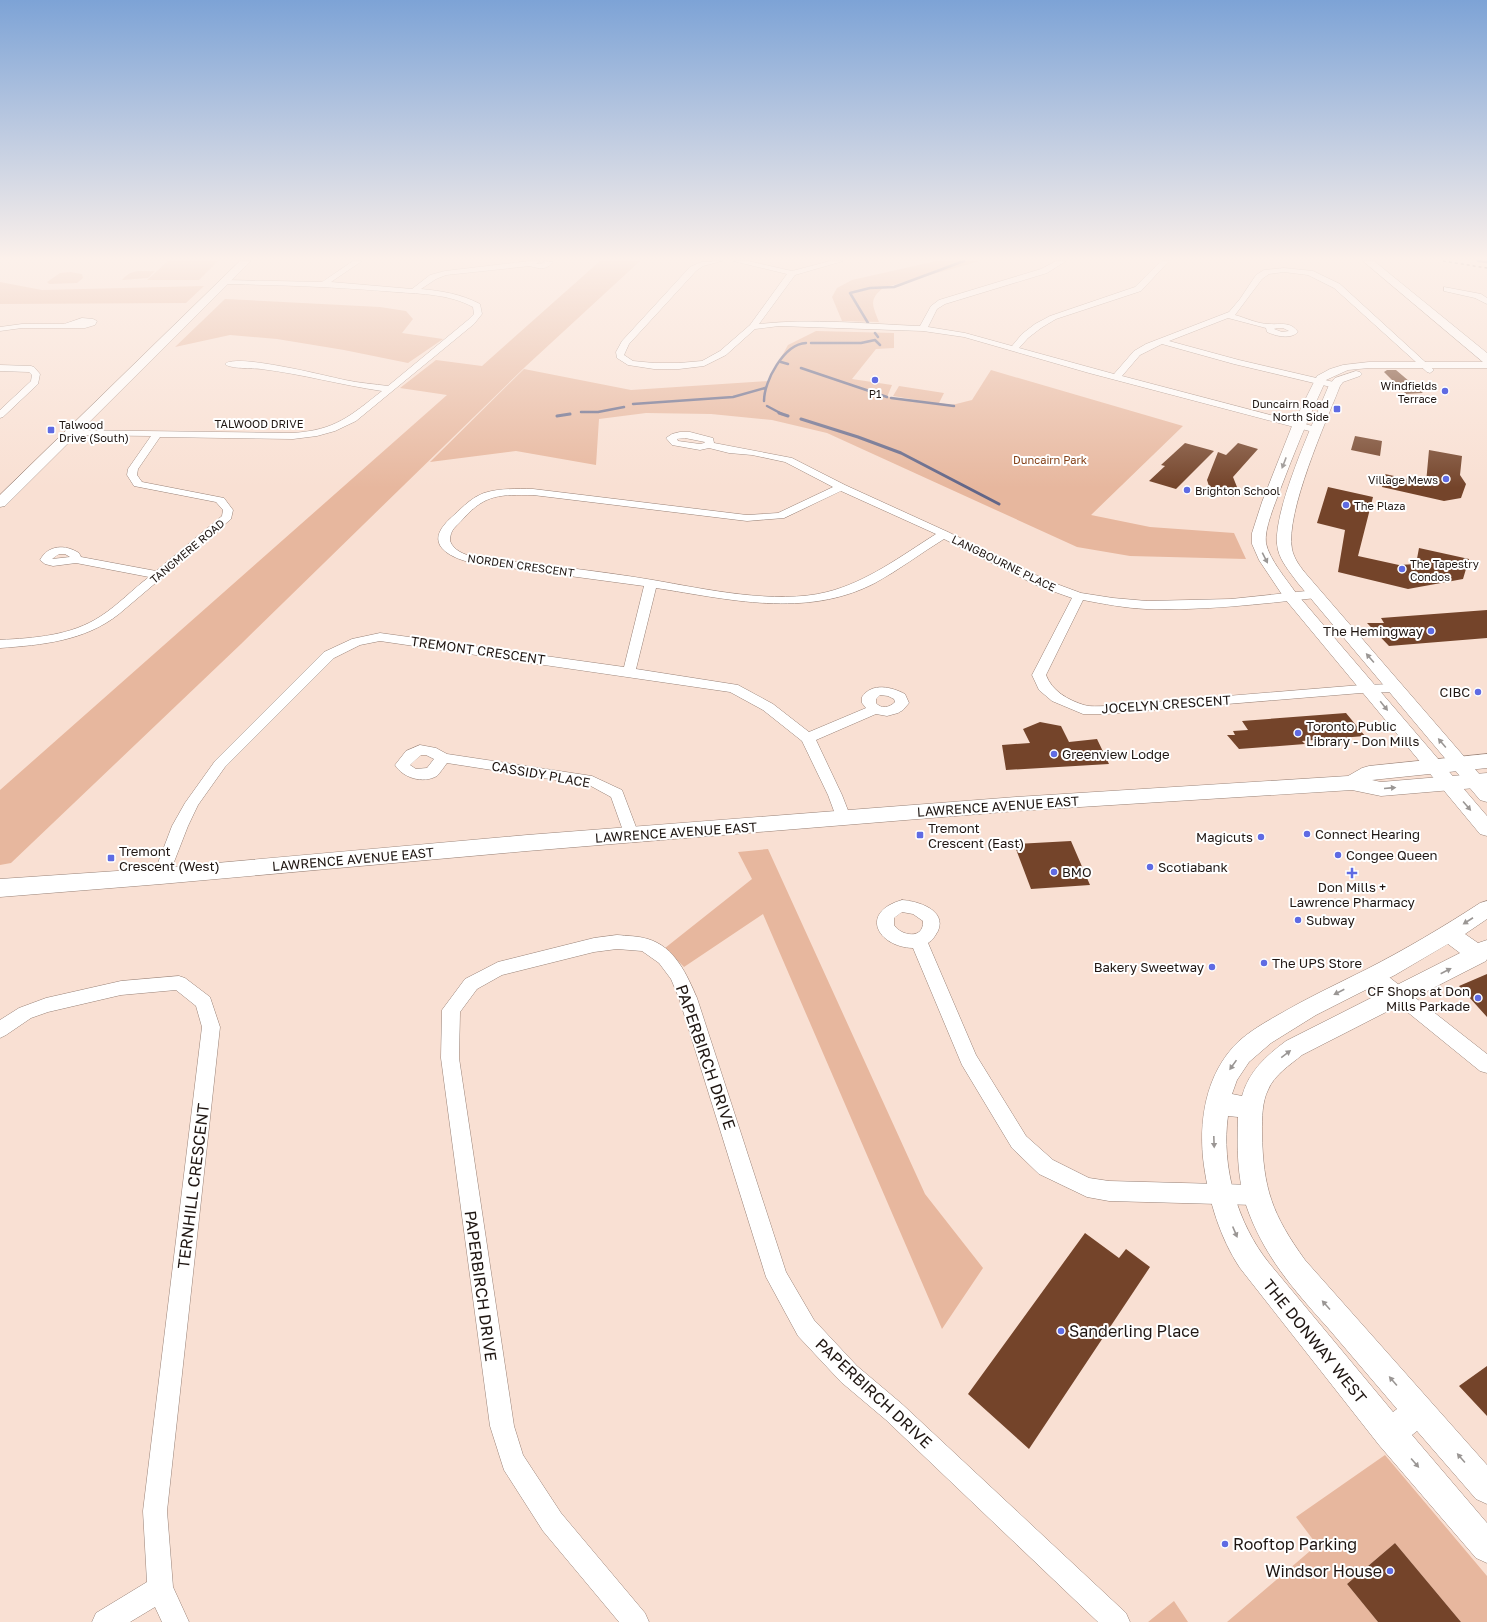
<svg xmlns="http://www.w3.org/2000/svg" width="1487" height="1622" font-family="'Golos Text',sans-serif">
  <style>
    .green { fill: #e7b79e }
    .lines { fill: none; stroke-linecap: round; stroke-linejoin: round }
    .stream-far1 { stroke: #626688; stroke-width: 2.5 }
    .stream { stroke: #626688; stroke-width: 3 }
    .building { fill: #74442a }
    .minor-casing { stroke: #998277; stroke-width: 1 }
    .tertiary-casing { stroke: #998277; stroke-width: 1 }
    .secondary-casing { stroke: #998277; stroke-width: 1 }
    .minor { fill: #fff; fill-rule: evenodd }
    .tertiary { fill: #fff; fill-rule: evenodd }
    .secondary { fill: #fff; fill-rule: evenodd }
    .rail { stroke: #51443e; stroke-width: 1.5; stroke-dasharray: 3 3; stroke-linecap: butt }
    .oneway { fill: #9a9694 }
    .poi-dot { fill: #5f6be3; stroke: #fff; stroke-width: 1.5 }
    .labels { text-anchor: middle; dominant-baseline: central; stroke-width: 4; stroke-linejoin: round; paint-order: stroke }
    .far-poi-label { font-size: 11px; fill: #1f1612; stroke: #fff; text-anchor: start }
    .far-street-label { font-size: 11px; fill: #1f1612; stroke: #fff }
    .far-park-label { font-size: 11px; fill: #833f15; stroke: #fff }
    .poi-label { font-size: 13px; fill: #1f1612; stroke: #fff; text-anchor: start }
    .street-label { font-size: 13px; fill: #1f1612; stroke: #fff }
    .near-street-label { font-size: 16px; fill: #1f1612; stroke: #fff }
    .near-poi-label { font-size: 16px; fill: #1f1612; stroke: #fff; text-anchor: start }
  </style>
  <rect width="100%" height="100%" fill="#f9e0d3"/>
  <!-- green -->
  <path class="green" d="M168,261H218L199,280H147Z
    M600,261H640L525,367L241,644L11,863L0,865V790L447,395L400,388L436,360L482,366Z
    M936,261H980L883,288C868,300 873,306 879,322L842,321L832,297L837,288L852,280Z
    M155,271L148,278L122,280C132,268 141,272 155,271Z
    M70,272L82,274L83,278L77,283L49,284L47,282L60,273Z
    M0,280V282L42,290L204,286L186,303L0,304Z
    M225,299L380,307L406,311L413,319L402,333L443,339L408,363L344,350L277,339L230,335L175,347Z
    M816,331L894,333V348L876,349L852,379L892,385L887,397L922,401L893,396L899,386L944,393L939,403L952,405L972,400L991,370L1183,426L1091,515L1150,527L1234,533L1246,559L1130,556L1077,547L827,433L772,420L711,414L646,413L599,419L596,465L516,451L430,462L524,369L631,390L768,381L788,345Z
    M768,849L925,1194L983,1268L942,1329L763,914L684,967L665,948L752,879L738,852Z
    M1385,1455L1487,1576V1622H1461L1395,1543L1347,1584L1378,1622H1227L1317,1545L1296,1517Z
    M1174,1601L1188,1622H1148Z"/>
  <g class="lines">
    <!-- stream-far1 -->
    <path class="stream-far1" d="M1478,261L1487,262
      M868,323L850,293L870,288L894,287L964,261
      M875,333L878,337
      M811,343H861L875,340L880,345
      M781,362L788,364
      M801,368L887,397
      M891,398L954,406
      M764,401C764,381 784,344 806,343
      M633,404L733,397L765,388
      M767,406L782,414
      M581,412H598L624,407"/>
    <!-- stream -->
    <path class="stream" d="M779,413L788,416
      M557,416L570,414
      M801,419L858,437L901,453L999,504"/>
  </g>
  <!-- building -->
  <path class="building" d="M1387,370H1396L1423,393L1406,394L1384,372Z
    M1355,436L1382,441L1380,456L1351,450Z
    M1185,443L1214,451L1176,489L1149,481L1165,466L1161,465Z
    M1238,443L1258,449L1233,477L1237,487L1234,497L1215,495L1212,489H1210L1207,480L1218,452L1226,455Z
    M1429,450L1462,456L1460,475L1466,484L1461,498L1444,501L1382,487L1385,474L1426,483Z
    M1328,487L1373,497L1358,556L1399,565L1416,564L1419,548L1469,559L1463,579L1408,589L1338,572L1345,530L1317,523Z
    M1487,610V638L1389,646L1367,623H1384L1381,618Z
    M1346,713L1365,736L1302,741L1305,744L1239,749L1227,735H1235L1233,731L1248,730L1242,721Z
    M1040,722L1061,726L1069,742L1097,739L1109,764L1006,770L1002,745L1030,743L1023,729Z
    M1071,841L1090,885L1031,889L1014,844Z
    M1487,974V1017L1459,986Z
    M1085,1233L1119,1258L1126,1249L1150,1267L1029,1449L968,1394Z
    M1487,1366V1416L1459,1386Z
    M1395,1543L1461,1622H1378L1347,1584Z"/>
  <g class="lines">
    <defs>
      <path id="minor" d="M353,261H362L331,282L412,289L430,275L445,271L530,261H540L536,264L545,263L543,261L553,262C547,270 539,269 530,266L446,275L436,279L421,289C442,291 461,294 480,304L482,314L474,324L356,421L335,431L317,436L293,439L160,437L138,469L137,475L142,482L224,498L233,510L231,519L119,614C85,641 42,645 0,648V640C34,638 71,636 101,616C118,605 133,589 149,577L76,563L53,566L45,564L40,560C48,545 65,544 79,553L81,557L156,571L222,516L223,510L216,502L134,486L127,475L128,469L151,436L71,435L68,434L66,432L68,430L293,433C336,430 350,416 382,391C341,385 302,374 261,369C252,368 230,369 225,364C236,353 326,376 345,380C359,383 374,384 388,386L468,320L474,314L473,307C449,294 422,294 396,292C339,287 281,285 224,284L220,282L224,280L322,282ZM59,554H65L70,557L52,559Z
        M722,261L703,266L696,271L629,344L624,355L633,361L654,363H679L702,361L720,351L750,325L787,274L733,261H748L792,271L830,261H843L795,275L759,324C812,318 867,324 920,326L931,306L939,300L1041,269L1056,261H1066L1047,273L945,304L937,309L928,327L965,333L1012,346L1022,334L1035,324L1050,316L1135,287L1161,261H1169L1141,291L1056,319L1041,328L1028,338L1019,348L1114,374L1134,351L1146,344L1229,312L1240,299L1256,275L1264,270L1284,268L1313,271L1340,284L1434,370L1430,373L1427,372L1334,288L1308,275L1284,272L1269,274L1262,279L1235,315C1246,318 1258,324 1269,324C1281,325 1290,321 1298,332C1290,340 1276,336 1267,332L1266,328L1228,318L1169,341L1239,360L1338,383L1340,385L1338,387L1335,388L1234,364L1162,344L1140,355L1122,376L1320,428L1322,430L1317,433L1089,373L964,337L923,331L779,326L755,329L726,355L704,366L679,369H654L628,365L617,358L616,352L622,341L690,267L701,262ZM1276,328H1283L1289,331L1282,332L1274,329Z
        M1444,287L1481,294L1487,298V304L1475,298L1444,291Z
        M82,318L93,319L97,321L95,325L85,328H22L0,331V327L22,324H64Z
        M0,365L31,366L34,367L40,374L38,384L3,417L0,418V410L31,381L32,375L29,372L0,371Z
        M680,432H690L713,438L714,443L792,458L845,485L948,532L1046,580L1081,593L1113,598L1147,601L1231,599L1316,590L1320,591L1322,594L1320,597L1316,598C1260,604 1202,611 1146,609C1125,608 1104,604 1083,600L1046,675C1052,691 1068,700 1084,705C1090,707 1099,706 1106,706L1361,685L1396,684L1401,685L1403,688L1401,691L1396,692L1361,693L1106,714H1083L1052,701L1039,690L1032,675L1072,598L1038,586L944,539C921,553 899,570 875,583C806,619 728,599 656,588L636,669L738,685L773,704L809,732L866,708L862,703V697C872,682 892,687 905,694L909,703L903,710L898,713L887,716L876,714L816,740L842,795L851,818L848,822L843,823L838,822L828,795L802,741L763,710L730,692L380,641L360,645L334,658L225,767L198,805L188,826L167,880L161,882L155,880L153,876L172,826L185,803L215,761L324,652L352,639L380,633L624,667L644,586L473,563C454,559 425,547 445,524C448,520 451,518 454,515C464,506 471,498 484,493C500,488 516,489 533,489L747,515L778,513L833,487L785,462L752,455L729,453L709,448L700,450L672,445L666,438L672,434ZM685,438L705,442L704,443L700,444L678,441L677,439ZM841,491L936,534C901,556 867,582 827,592C776,605 705,589 653,580C594,570 533,564 473,557C464,554 454,551 450,541C450,529 456,527 463,519C486,493 501,495 533,495L747,521L784,518ZM880,695L888,696L894,699L895,702C889,708 881,709 876,703V699Z
        M420,745L436,748L447,754L592,776L622,790L639,835L636,839L631,841L626,839L611,797L589,785L447,763C444,767 440,773 437,776C423,784 403,778 395,765L406,751ZM421,755H426L434,759L427,768L416,769L410,765Z
        M902,900C918,901 947,910 938,931C935,936 933,940 928,943L976,1055L1026,1136L1053,1160L1089,1178L1109,1181L1255,1185L1262,1188L1265,1195L1262,1202L1255,1205L1109,1201L1087,1197L1039,1174L1012,1148L962,1065L913,948C877,947 859,912 902,900ZM902,912L913,914L923,921C924,940 901,936 894,925V918Z
        M617,935C627,936 639,936 648,939C675,947 687,975 697,998L786,1272L814,1320L857,1366L902,1404L1126,1613L1130,1622H1098L886,1420L841,1382L798,1336L766,1277L679,998L671,979L659,963L642,951L617,949L594,952L502,975L477,989L460,1012L459,1058L514,1426L523,1455L561,1513L645,1613L649,1622H619L543,1531L504,1470L490,1426L441,1058L442,1010L465,979L498,962L594,938Z
        M1374,968L1380,970L1487,1054V1073L1480,1071L1368,980L1365,975L1368,970Z
        M179,976L185,978L210,997L220,1027L167,1511L173,1587L189,1622H162L155,1607L130,1622H92L96,1613L147,1582L143,1511L202,1027L196,1006L176,990L121,995L48,1012L31,1018L6,1035L0,1038V1020L19,1008L46,998L121,981Z"/>
      <path id="tertiary" d="M1369,362H1487V368H1369L1348,370L1326,380C1309,416 1294,453 1280,490C1275,504 1264,529 1266,543C1269,559 1287,580 1296,593L1487,816V836L1480,834L1285,599L1259,560L1252,544V533L1262,502L1292,426L1317,376L1330,369L1343,365Z
        M1356,371L1360,372L1362,374L1360,376L1343,382L1340,386C1326,422 1285,513 1292,549C1294,559 1301,568 1307,575L1487,783V802L1480,800L1297,582C1290,572 1281,562 1278,550C1269,517 1315,419 1329,385L1335,378Z
        M1487,901V919L1465,934L1478,943L1487,940V959L1486,961L1302,1055C1290,1065 1274,1075 1268,1090C1262,1102 1262,1118 1262,1132C1263,1189 1272,1214 1305,1260L1487,1465V1504L1476,1499L1417,1431L1412,1435L1487,1523V1563L1476,1558L1379,1445L1240,1268C1220,1238 1209,1201 1204,1166C1198,1123 1205,1074 1238,1042C1250,1031 1264,1023 1278,1015C1307,998 1337,984 1367,969C1406,949 1443,927 1480,903ZM1448,944L1460,953L1286,1041C1266,1056 1249,1071 1242,1096L1232,1094L1237,1080L1249,1062L1271,1043L1316,1015L1395,975ZM1228,1116L1238,1117C1237,1146 1237,1177 1246,1205C1263,1255 1293,1289 1328,1328C1351,1355 1374,1382 1397,1409L1393,1412L1269,1263C1237,1223 1221,1166 1228,1116Z"/>
      <path id="secondary" d="M240,261H251L5,506L0,507V495Z
        M1363,261H1374L1487,353V363L1483,362Z
        M1487,754V768L1372,780L1381,782L1487,773V787L1381,796L1352,790L1016,811L527,851L161,884L0,897V879L161,868L527,835L1016,797L1348,776L1362,768L1369,766Z"/>
    </defs>
    <!-- minor casing -->
    <use href="#minor" class="minor-casing"/>
    <!-- tertiary casing -->
    <use href="#tertiary" class="tertiary-casing"/>
    <!-- secondary casing -->
    <use href="#secondary" class="secondary-casing"/>
    <!-- minor -->
    <use href="#minor" class="minor"/>
    <!-- tertiary -->
    <use href="#tertiary" class="tertiary"/>
    <!-- secondary -->
    <use href="#secondary" class="secondary"/>
    <!-- rail -->
    <path class="rail" d="M1443,261L1487,268"/>
  </g>
  <!-- one-way arrows -->
  <defs><path id="oneway-solid" d="M-6-.8H1V-3.2L6.5 0L1 3.2V.8H-6Z"/></defs>
  <g class="oneway">
    <use href="#oneway-solid" transform="translate(1284 463) rotate(111)"/>
    <use href="#oneway-solid" transform="translate(1265 558) rotate(63)"/>
    <use href="#oneway-solid" transform="translate(1370 658) rotate(-131)"/>
    <use href="#oneway-solid" transform="translate(1384 706) rotate(51)"/>
    <use href="#oneway-solid" transform="translate(1442 743) rotate(-130)"/>
    <use href="#oneway-solid" transform="translate(1390 788) rotate(-5)"/>
    <use href="#oneway-solid" transform="translate(1467 806) rotate(49)"/>
    <use href="#oneway-solid" transform="translate(1468 921) rotate(147)"/>
    <use href="#oneway-solid" transform="translate(1446 971) rotate(-27)"/>
    <use href="#oneway-solid" transform="translate(1339 992) rotate(153)"/>
    <use href="#oneway-solid" transform="translate(1286 1054) rotate(-37)"/>
    <use href="#oneway-solid" transform="translate(1233 1065) rotate(125)"/>
    <use href="#oneway-solid" transform="translate(1214 1142) rotate(88)"/>
    <use href="#oneway-solid" transform="translate(1235 1232) rotate(67)"/>
    <use href="#oneway-solid" transform="translate(1326 1305) rotate(-132)"/>
    <use href="#oneway-solid" transform="translate(1393 1381) rotate(-131)"/>
    <use href="#oneway-solid" transform="translate(1461 1458) rotate(-131)"/>
    <use href="#oneway-solid" transform="translate(1415 1463) rotate(49)"/>
  </g>
  <!-- sky -->
  <linearGradient id="sky" x2="0" y2="1"><stop stop-color="#7da3d6"/><stop offset="0.53" stop-color="#fcf1eb"/><stop offset="1" stop-color="#fcf1eb" stop-opacity="0"/></linearGradient>
  <rect width="1487" height="488" fill="url(#sky)"/>
  <!-- markers -->
  <g class="poi-dot">
    <circle cx="875" cy="380" r="4"/>
    <circle cx="1445" cy="391" r="4"/>
    <rect x="1333" y="405" width="8" height="8" rx="2"/>
    <rect x="47" y="426" width="8" height="8" rx="2"/>
    <circle cx="1446" cy="479" r="4"/>
    <circle cx="1187" cy="490" r="4"/>
    <circle cx="1346" cy="505" r="4"/>
    <circle cx="1402" cy="569" r="4"/>
    <circle cx="1431" cy="631" r="4"/>
    <circle cx="1478" cy="692" r="4"/>
    <circle cx="1298" cy="733" r="4"/>
    <circle cx="1054" cy="754" r="4"/>
    <circle cx="1307" cy="834" r="4"/>
    <rect x="916" y="831" width="8" height="8" rx="2"/>
    <circle cx="1261" cy="837" r="4"/>
    <circle cx="1338" cy="855" r="4"/>
    <rect x="107" y="854" width="8" height="8" rx="2"/>
    <circle cx="1150" cy="867" r="4"/>
    <circle cx="1054" cy="872" r="4"/>
    <path d="M1350 867h4v4h4v4h-4v4h-4v-4h-4v-4h4z"/>
    <circle cx="1298" cy="920" r="4"/>
    <circle cx="1264" cy="963" r="4"/>
    <circle cx="1212" cy="967" r="4"/>
    <circle cx="1478" cy="998" r="4"/>
    <circle cx="1061" cy="1331" r="4"/>
    <circle cx="1225" cy="1544" r="4"/>
    <circle cx="1390" cy="1571" r="4"/>
  </g>
  <g class="labels">
    <!-- far-poi labels -->
    <g class="far-poi-label">
      <text x="1437" y="385" text-anchor="end">Windfields<tspan x="1437" dy="13">Terrace</tspan></text>
      <text x="875" y="393" text-anchor="middle">P1</text>
      <text x="1329" y="403" text-anchor="end">Duncairn Road<tspan x="1329" dy="13">North Side</tspan></text>
      <text x="59" y="424">Talwood<tspan x="59" dy="13">Drive (South)</tspan></text>
      <text x="1438" y="479" text-anchor="end">Village Mews</text>
      <text x="1195" y="490">Brighton School</text>
      <text x="1354" y="505">The Plaza</text>
      <text x="1410" y="563">The Tapestry<tspan x="1410" dy="13">Condos</tspan></text>
    </g>
    <!-- far-street labels -->
    <g class="far-street-label">
      <text x="259" y="423">TALWOOD DRIVE</text>
      <text transform="translate(187 551) rotate(-40)">TANGMERE ROAD</text>
      <text transform="translate(1004 563) rotate(26)">LANGBOURNE PLACE</text>
      <text transform="translate(521 565) rotate(8)">NORDEN CRESCENT</text>
    </g>
    <!-- far-park labels -->
    <g class="far-park-label">
      <text x="1050" y="459">Duncairn Park</text>
    </g>
    <!-- poi labels -->
    <g class="poi-label">
      <text x="1423" y="631" text-anchor="end">The Hemingway</text>
      <text x="1470" y="692" text-anchor="end">CIBC</text>
      <text x="1306" y="726">Toronto Public<tspan x="1306" dy="15">Library - Don Mills</tspan></text>
      <text x="1062" y="754">Greenview Lodge</text>
      <text x="928" y="828">Tremont<tspan x="928" dy="15">Crescent (East)</tspan></text>
      <text x="1315" y="834">Connect Hearing</text>
      <text x="1253" y="837" text-anchor="end">Magicuts</text>
      <text x="119" y="851">Tremont<tspan x="119" dy="15">Crescent (West)</tspan></text>
      <text x="1346" y="855">Congee Queen</text>
      <text x="1158" y="867">Scotiabank</text>
      <text x="1062" y="872">BMO</text>
      <text x="1352" y="887" text-anchor="middle">Don Mills +<tspan x="1352" dy="15">Lawrence Pharmacy</tspan></text>
      <text x="1306" y="920">Subway</text>
      <text x="1272" y="963">The UPS Store</text>
      <text x="1204" y="967" text-anchor="end">Bakery Sweetway</text>
      <text x="1470" y="991" text-anchor="end">CF Shops at Don<tspan x="1470" dy="15">Mills Parkade</tspan></text>
    </g>
    <!-- street labels -->
    <g class="street-label">
      <text transform="translate(478 650) rotate(8)">TREMONT CRESCENT</text>
      <text transform="translate(1166 704) rotate(-4)">JOCELYN CRESCENT</text>
      <text transform="translate(541 774) rotate(10)">CASSIDY PLACE</text>
      <text transform="translate(998 806) rotate(-4)">LAWRENCE AVENUE EAST</text>
      <text transform="translate(676 832) rotate(-4)">LAWRENCE AVENUE EAST</text>
      <text transform="translate(353 859) rotate(-5)">LAWRENCE AVENUE EAST</text>
    </g>
    <!-- near-street labels -->
    <g class="near-street-label">
      <text transform="translate(706 1057) rotate(71)">PAPERBIRCH DRIVE</text>
      <text transform="translate(193 1186) rotate(-83)">TERNHILL CRESCENT</text>
      <text transform="translate(481 1286) rotate(82)">PAPERBIRCH DRIVE</text>
      <text transform="translate(1315 1341) rotate(51)">THE DONWAY WEST</text>
      <text transform="translate(874 1393) rotate(43)">PAPERBIRCH DRIVE</text>
    </g>
    <!-- near-poi labels -->
    <g class="near-poi-label">
      <text x="1069" y="1331">Sanderling Place</text>
      <text x="1233" y="1544">Rooftop Parking</text>
      <text x="1382" y="1571" text-anchor="end">Windsor House</text>
    </g>
  </g>
</svg>
